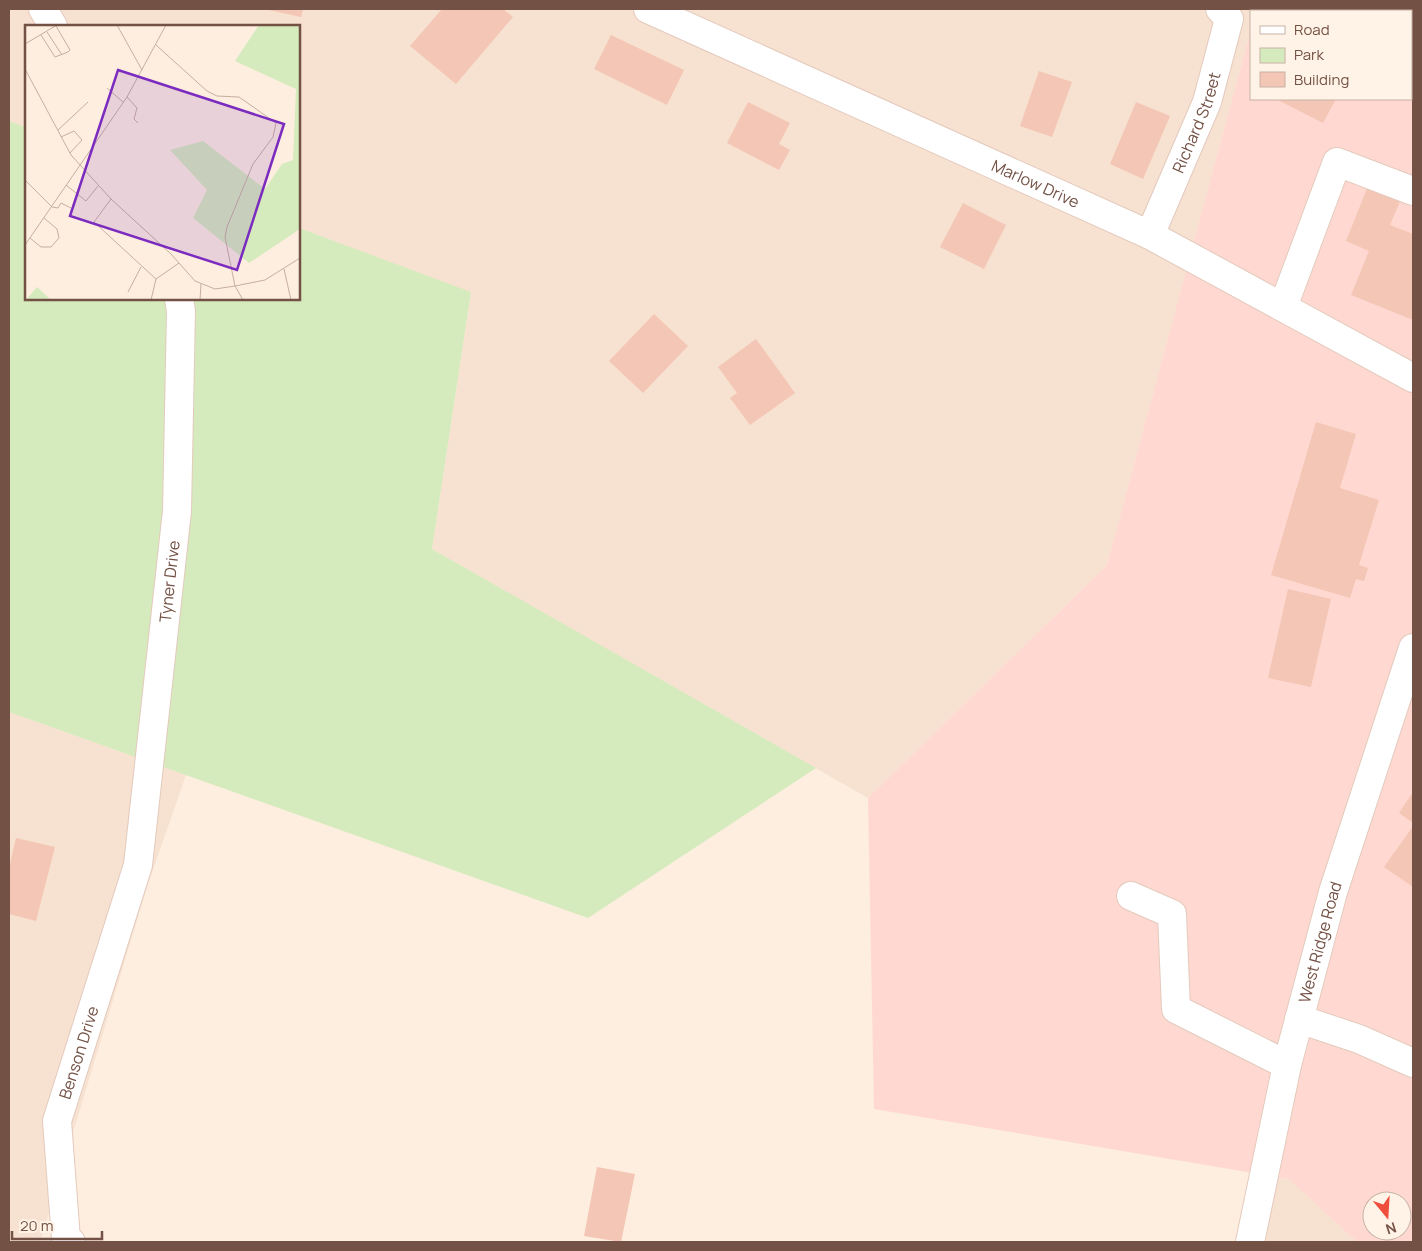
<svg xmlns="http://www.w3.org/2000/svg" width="1422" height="1251" font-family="Manrope,sans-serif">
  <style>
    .residential { fill: #f7e1d0 }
    .commercial { fill: #ffd9d1; fill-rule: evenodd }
    .green { fill: #d5ebbd }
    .building { fill: #f4c6b5 }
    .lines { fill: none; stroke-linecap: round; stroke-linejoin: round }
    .minor-casing { stroke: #e4cabd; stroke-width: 30 }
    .minor { stroke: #fff; stroke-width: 28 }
    .labels { text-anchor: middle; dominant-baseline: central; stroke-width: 5; stroke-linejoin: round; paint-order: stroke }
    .street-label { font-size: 16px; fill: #745145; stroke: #fff2e6 }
    .inset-road { fill: none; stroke: #c6afa1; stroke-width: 1 }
    .view { fill: #7b2cbf; fill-opacity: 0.15; stroke: #7b2cbf; stroke-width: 2.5 }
    .inset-edge { fill: none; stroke: #745145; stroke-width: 2.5 }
  </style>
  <rect width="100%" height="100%" fill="#fdeedf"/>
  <!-- residential -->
  <path class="residential" d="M9,9H1256L1255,11H1251V29L1107,565L868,798L432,549L471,293L299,228V26H26V127L9,121Z
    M9,712L186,775L147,887L40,1242H9Z
    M1259,1174L1290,1179L1357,1242H1242Z"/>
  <!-- commercial -->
  <path class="commercial" d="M1256,9H1413V1242H1357L1289,1179L874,1109L868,798L1107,565L1251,29V99H1411V11H1255ZM1372,1201H1402V1231H1372Z"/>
  <!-- green -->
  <path class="green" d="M9,121L26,127V299H299V228L471,292L432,549L816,768L588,918L9,712Z"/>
  <!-- building -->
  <path class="building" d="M264,9H303L301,17Z
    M442,9H503L513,17L456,84L410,46Z
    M1374,9H1413V22L1411,21V11Z
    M611,35L684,70L667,105L594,69Z
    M1039,71L1072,82L1052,137L1020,126Z
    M1276,99H1336L1323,123Z
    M748,102L790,123L779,144L790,150L779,170L727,143Z
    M1136,102L1170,116L1143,179L1110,164Z
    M1368,186L1401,199L1390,225L1413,234V320L1351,295L1369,251L1346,241Z
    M963,203L1006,225L984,269L940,247Z
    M654,314L688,346L643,393L609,361Z
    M756,339L795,393L750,425L730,398L737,393L718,367Z
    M1316,422L1356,434L1340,488L1379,500L1359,565L1368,568L1364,581L1356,579L1350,598L1271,575Z
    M1288,589L1331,599L1311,687L1268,678Z
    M1413,792V823L1399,813Z
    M1413,826V887L1384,867Z
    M16,838L55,847L36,921L9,914V868Z
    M597,1167L635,1174L621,1242L584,1236Z"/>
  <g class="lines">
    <defs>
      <g id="minor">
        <path d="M43,9L53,26"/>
        <path id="s1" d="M648,9L1150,235L1413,378"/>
        <path id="s2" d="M1150,235L1207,102L1229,19L1220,9"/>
        <path d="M1283,307L1337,162L1413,191"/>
        <path d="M1131,896L1172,914L1176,1009L1287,1065"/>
        <path d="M1299,1019L1359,1039L1413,1063"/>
        <path id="s3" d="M71,1242L66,1239L57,1121L138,865L177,511L181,311L179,299"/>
        <path id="s4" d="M1250,1242L1287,1065L1333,892L1413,648"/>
      </g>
    </defs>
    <!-- minor casing -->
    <use href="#minor" class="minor-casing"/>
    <!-- minor -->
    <use href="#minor" class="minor"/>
  </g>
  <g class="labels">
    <!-- street labels -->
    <g class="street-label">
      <text stroke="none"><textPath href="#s2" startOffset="122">Richard Street</textPath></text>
      <text stroke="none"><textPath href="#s1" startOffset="425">Marlow Drive</textPath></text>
      <text stroke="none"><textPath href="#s3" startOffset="678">Tyner Drive</textPath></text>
      <text stroke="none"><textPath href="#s4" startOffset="308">West Ridge Road</textPath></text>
      <text stroke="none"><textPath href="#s3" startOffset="196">Benson Drive</textPath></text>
    </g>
  </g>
  <!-- overview -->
  <g transform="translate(25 25)">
    <rect width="275" height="275" fill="#fdeedf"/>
    <path d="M234,0H275V204L224,238L168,193L182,165L145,125L178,116L240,164L257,139L268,135L271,64L210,36ZM12,262L26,275H1Z" fill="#d5ebbd"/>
    <path class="inset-road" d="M92,0L117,45M22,7L37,30M16,10L30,32L43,27L45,25L31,1M0,19L32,0M131,20L182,66L192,71L214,72L251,98L248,112L228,139L202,202L200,212L210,261L240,255L275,233M0,44L46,130L86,174L146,229L170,256L190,264L210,261L218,275M82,63L98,77M102,72L112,83L109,94L113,98M33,105L63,77M36,112L49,106L57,115L45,128M0,155L27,182L33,183L36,178L46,183M41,160L61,176L73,161M86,174L69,197L131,254L126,275M5,213L16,222H26L34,213L32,204L19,193M0,220L102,72L141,0M259,244L266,275M131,254L154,238M103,267L116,242M175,275L176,259"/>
    <path class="view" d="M93,45L259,99L212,245L45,191Z"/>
    <rect width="275" height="275" class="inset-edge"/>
  </g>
  <!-- border -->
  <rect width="1422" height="1251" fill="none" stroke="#745145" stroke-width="20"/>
  <!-- legend -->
  <rect x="1250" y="10" width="162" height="90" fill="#fff2e6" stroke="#c7b2a6"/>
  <rect x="1260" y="26" width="25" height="8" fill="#ffffff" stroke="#c7b2a6"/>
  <text x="1294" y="35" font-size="15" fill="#745145">Road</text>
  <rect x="1260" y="48" width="25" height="15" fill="#d5ebbd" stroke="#c7b2a6"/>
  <text x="1294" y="60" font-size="15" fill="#745145">Park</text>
  <rect x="1260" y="72" width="25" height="15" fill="#f4c6b5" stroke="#c7b2a6"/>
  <text x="1294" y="85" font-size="15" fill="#745145">Building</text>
  <!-- north arrow -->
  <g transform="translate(1387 1216) rotate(162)"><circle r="24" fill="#fff2e6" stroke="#c7b2a6"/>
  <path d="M0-4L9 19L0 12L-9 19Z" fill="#ef4e3c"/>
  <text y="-8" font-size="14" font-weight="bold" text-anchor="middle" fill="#745145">N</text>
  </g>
  <!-- scale -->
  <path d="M12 1231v8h90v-8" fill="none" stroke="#745145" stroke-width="2.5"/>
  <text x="20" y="1231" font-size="15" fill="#745145" stroke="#fff2e6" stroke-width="4" paint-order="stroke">20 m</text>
</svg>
